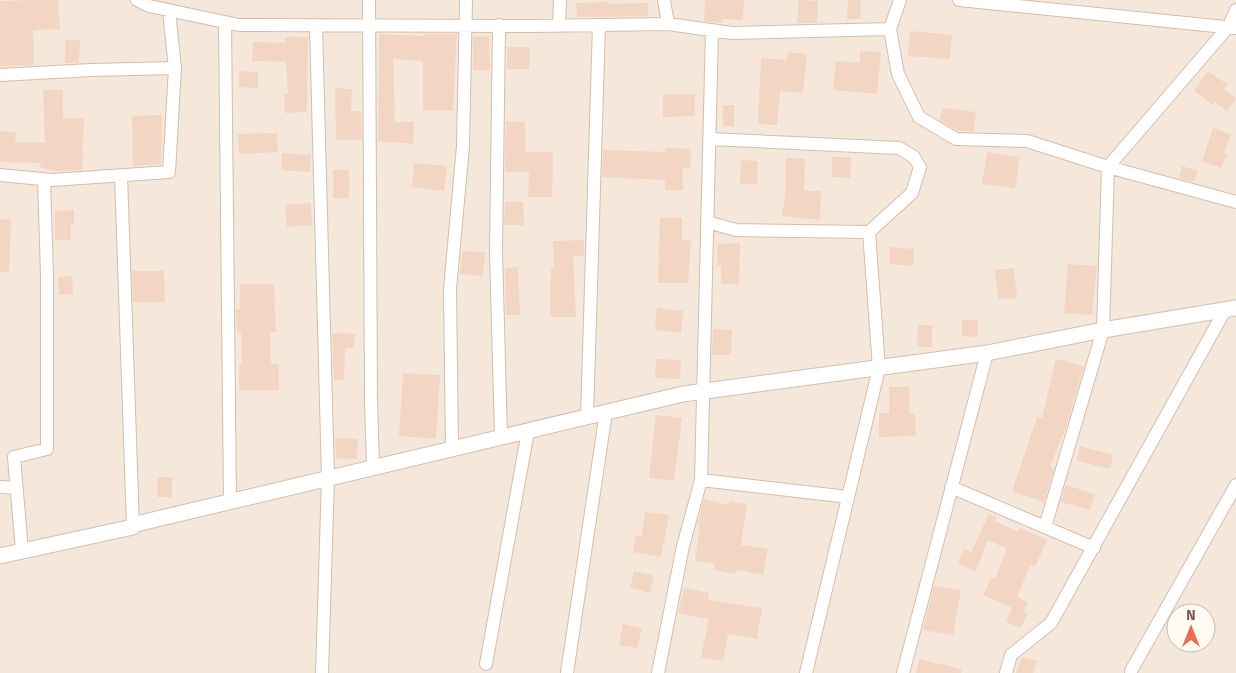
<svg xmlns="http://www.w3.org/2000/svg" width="1236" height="673" font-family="'Fira Sans',sans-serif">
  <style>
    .residential { fill: #f5e8da; fill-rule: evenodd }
    .building { fill: #f3d5c3 }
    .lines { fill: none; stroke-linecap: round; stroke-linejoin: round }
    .minor-casing { stroke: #d1beb0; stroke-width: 14 }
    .tertiary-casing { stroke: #d1beb0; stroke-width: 17 }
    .minor { stroke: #fff; stroke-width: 12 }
    .tertiary { stroke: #fff; stroke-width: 15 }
  </style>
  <rect width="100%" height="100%" fill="#fdf6ec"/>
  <!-- residential -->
  <path class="residential" d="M0,0H1236V673H0ZM1176,613H1206V643H1176Z"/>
  <!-- building -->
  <path class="building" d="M36,0H58L60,29L33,30L34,65L0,66V1Z
    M705,0H744L743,20L722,19V23L704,21Z
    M799,0L818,1L817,23H797Z
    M848,0H861L860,19H847Z
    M609,2V4L648,3V16L577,17L576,3Z
    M910,31L952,35L950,59L908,56Z
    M379,34L425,36V34H457L453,111L423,110V61L393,59L395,122H414L413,144L378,141Z
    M473,36L489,37L490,69L488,71L473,70Z
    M285,37H308L307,112L285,113L284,93H288L286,62L252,61L253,42L285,43Z
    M65,40H80L79,63H65Z
    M507,47H530L529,69H507Z
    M860,51L881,52L877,94L833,90L836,61L860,63Z
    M788,52L807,54L803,93L780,91L777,125L758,124L761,58L787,60Z
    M239,71L258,72V88L239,87Z
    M1208,71L1227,84L1224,89L1236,98L1227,111L1215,102L1213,105L1194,91Z
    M335,88L352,89L351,111H361L362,140H336Z
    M43,90H63V118H84L82,170L59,171L40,168L41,163L0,162V131L16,132L15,142L45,143Z
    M663,94H695V116L663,117Z
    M723,105H734V126H723Z
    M942,108L976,112L974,131H958L940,120Z
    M162,115L161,164L133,166L132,116Z
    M506,121L525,122V152H553L552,197H528L529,172H505Z
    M1213,128L1231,134L1224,153L1227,154L1221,168L1202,161Z
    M277,133L278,152L239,154L238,134Z
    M665,148L691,149L690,168H683V190H665V180L602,177L603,150L665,152Z
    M987,152L1020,157L1015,188L982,184Z
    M282,153L311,155L310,172L281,170Z
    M832,157H851L850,178L832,177Z
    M786,158L805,159L804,191H821L820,220L782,216L785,197Z
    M741,160L758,161L757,184H740Z
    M414,163L447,166L444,191L412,187Z
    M1182,166L1198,171L1194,182L1179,178Z
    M333,170H349V198H333Z
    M505,202H523L524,225H504Z
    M311,203L312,225L287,227L285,205Z
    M74,210V224H71V240H55V211Z
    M660,217L682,218V240H691L688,283H658Z
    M0,219L11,220L9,272H0Z
    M584,240V256H573L576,317H550L551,269H554L553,241Z
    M740,243L739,284H721V265L717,266V244Z
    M890,247L914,249L913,266L889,264Z
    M462,251L485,252L483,276L460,274Z
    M1068,264L1097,266L1092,315L1064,313Z
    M518,267L520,315H506L505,268Z
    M1014,268L1017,298L998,299L995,270Z
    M132,271H164L165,302H133Z
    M72,276L73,294L59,295L58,277Z
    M240,284H274L276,332H270L271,364H279V390H239V364H242L241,332H237L236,309H240Z
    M657,308L683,311L681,333L655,330Z
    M962,320H978L977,337L962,336Z
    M918,325H932V347H917Z
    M713,329L732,330L731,355H712Z
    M332,333L355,334L354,348H345L344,380H334Z
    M656,359L681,360L680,379L655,378Z
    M1056,359L1084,366L1065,430L1050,467L1054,468L1044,502L1012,491L1037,417L1042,418Z
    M403,373L440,375L436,439L399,436Z
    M889,387H909V413H915L916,436L879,437V413H889Z
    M656,415L682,418L674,481L649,478Z
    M335,438L358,439L357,459L336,458Z
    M1080,446L1113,455L1110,469L1077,461Z
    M157,477H172V497H157Z
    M1066,485L1095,494L1090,510L1061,502Z
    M704,499L729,505V501L747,504L741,545L768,549L763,575L736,570L735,574L714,570L715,564L695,561L700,526H697Z
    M645,512L669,515L661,557L633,552L636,535L642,536Z
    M989,514L997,517L995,521L1018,532L1020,528L1047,540L1035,567L1030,565L1017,597L1028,602L1024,612L1027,614L1021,628L1006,622L1012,608L983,595L992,577L995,579L1007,549L988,540L976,571L958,564L964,549L971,552Z
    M634,571L654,576L650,593L630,588Z
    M934,586L961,590L953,635L923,630Z
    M684,588L709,593L708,600L762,608L757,639L728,634L723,661L701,657L709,619L678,613Z
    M623,624L642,628L637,648L619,645Z
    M1022,657L1037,661L1033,673H1016Z
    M919,659L961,669V673H916Z"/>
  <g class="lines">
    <defs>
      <path id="minor" d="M137,0L149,6L239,25L532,26L668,24L732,33L890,29L898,74L919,117L956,139L1027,141L1108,167L1236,202
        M369,0L371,401L373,467
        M664,0L668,24
        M959,0L1235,28
        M225,23L230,501
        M499,25L496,251L501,437
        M316,26L328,478L322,673
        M559,26L560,0
        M890,29L900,0
        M0,75L91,70L175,68
        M0,175L52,180L169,172L175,68L169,11
        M121,175L133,527
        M707,222L736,230L869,232L912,193L920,167L914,157L899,148L710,139
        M587,417L599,25
        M452,449L450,289L463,146L466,0
        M701,480L848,497
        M0,487L17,488
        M951,487L1094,548
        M1045,527L1103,330L1108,167L1229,26L1236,10
        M22,551L14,457L47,449V275L44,180
        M486,664L528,431
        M1131,671L1236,485
        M567,673L606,412
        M658,673L683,546L701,480L712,30
        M806,673L879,368L869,232
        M903,673L987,353
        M1006,673L1011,655L1051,623L1225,310"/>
      <path id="tertiary" d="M0,556L133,527L136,524L683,394L987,353L1103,330L1236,308"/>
    </defs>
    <!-- minor casing -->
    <use href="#minor" class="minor-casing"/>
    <!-- tertiary casing -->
    <use href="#tertiary" class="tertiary-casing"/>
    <!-- minor -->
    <use href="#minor" class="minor"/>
    <!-- tertiary -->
    <use href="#tertiary" class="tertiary"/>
  </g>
  <!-- north arrow -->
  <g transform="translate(1191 628)"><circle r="24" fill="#fffaf3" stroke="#cabbb1"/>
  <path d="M0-4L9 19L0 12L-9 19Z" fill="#e76f51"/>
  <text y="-8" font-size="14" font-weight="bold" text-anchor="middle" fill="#7a5c4d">N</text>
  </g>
</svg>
